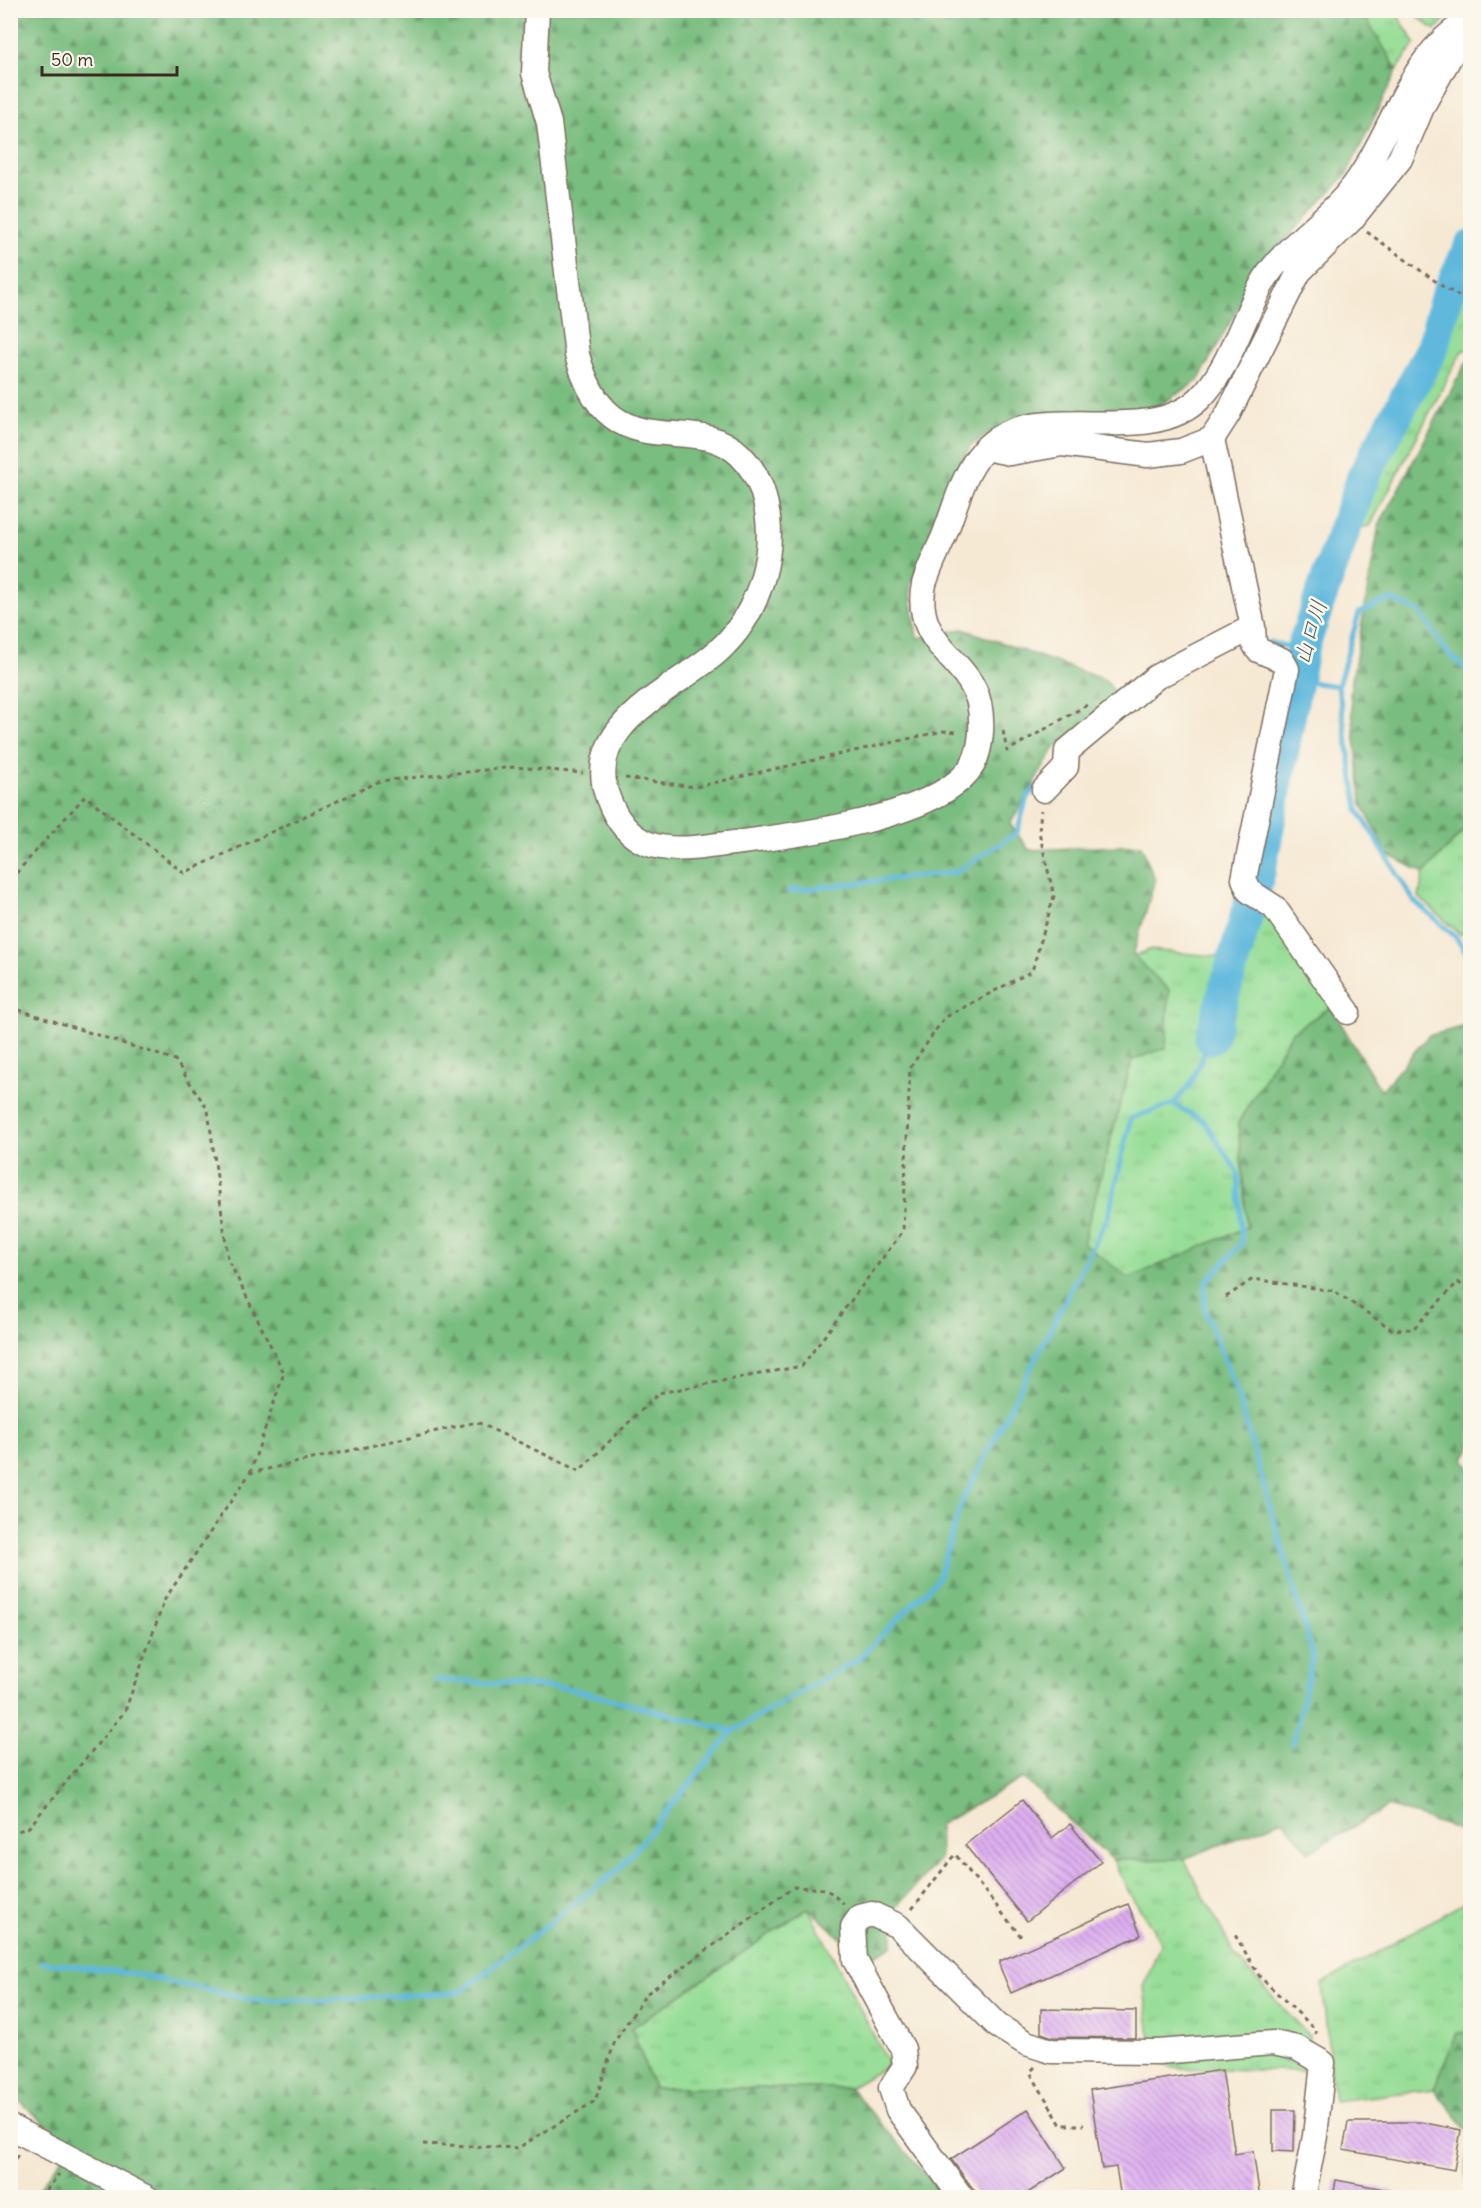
<svg xmlns="http://www.w3.org/2000/svg" width="1481" height="2208" font-family="Delius,'Klee One',sans-serif">
  <style>
    .grass { fill: url(#grass-tufts); stroke: #6a845b; stroke-width: 1.5 }
    .forest { fill: url(#forest-firs); stroke: #5a744f; stroke-width: 1.5 }
    .park { fill: url(#park-dots); stroke: #6a845b; stroke-width: 1.5 }
    .lines { fill: none; stroke-linecap: round; stroke-linejoin: round }
    .stream { stroke: #60b9dd; stroke-width: 5 }
    .river { stroke: #60b9dd; stroke-width: 33 }
    .building { fill: url(#building-back-hatch) }
    .minor-casing { stroke: #7c6d5e; stroke-width: 27 }
    .path { stroke: #7c6d5e; stroke-width: 3; stroke-dasharray: 4.5 4.5; stroke-linecap: butt }
    .minor { stroke: #fff; stroke-width: 24 }
    .labels { text-anchor: middle; dominant-baseline: central; stroke-width: 5; stroke-linejoin: round; paint-order: stroke }
    .water-label { font-size: 22px; font-style: italic; fill: #485c61; stroke: #fbf7ec }
  </style>
  <defs>
    <pattern id="grass-tufts" width="24" height="20" patternUnits="userSpaceOnUse" patternTransform="scale(1.5)"><rect width="24" height="20" fill="#98de98"/><path d="M3 7l-1-3M5 7V3M7 7l1-3M15 17l-1-3M17 17v-4M19 17l1-3" fill="none" stroke="#84bf83"/></pattern>
    <pattern id="forest-firs" width="22" height="20" patternUnits="userSpaceOnUse" patternTransform="scale(1.5)"><rect width="22" height="20" fill="#7abd80"/><path d="M5 1l3.5 6h-7zM16 11l3.5 6h-7z" fill="#659a68"/></pattern>
    <pattern id="park-dots" width="8" height="8" patternUnits="userSpaceOnUse" patternTransform="scale(1.5)"><rect width="8" height="8" fill="#98de98"/><path d="M2 2h.1M6 6h.1" fill="none" stroke="#84bf83" stroke-width="1.8" stroke-linecap="round"/></pattern>
    <pattern id="building-back-hatch" width="6" height="6" patternUnits="userSpaceOnUse" patternTransform="scale(1.5)"><rect width="6" height="6" fill="#deb0f1"/><path d="M-1 5l2 2M0 0l6 6M5-1l2 2" fill="none" stroke="#b58fc3"/></pattern>
  </defs>
  <rect width="100%" height="100%" fill="#fbf7ec"/>
  <filter id="ink" filterUnits="userSpaceOnUse"><feTurbulence type="fractalNoise" baseFrequency=".0167" numOctaves="2"/><feDisplacementMap in="SourceGraphic" scale="12" xChannelSelector="R" yChannelSelector="G"/><feConvolveMatrix kernelMatrix="1 2 1 2 8 2 1 2 1" color-interpolation-filters="sRGB"/></filter>
  <filter id="wash" filterUnits="userSpaceOnUse"><feTurbulence type="fractalNoise" baseFrequency=".008" numOctaves="4" result="noise"/><feDisplacementMap in="SourceGraphic" scale="24" xChannelSelector="R" yChannelSelector="G"/><feGaussianBlur stdDeviation="1.35" result="paint"/><feColorMatrix in="noise" values="0 0 0 0 0 0 0 0 0 0 0 0 0 0 0 0 0 1.4 0 .05"/><feComposite in="paint" operator="in"/></filter>
  <g filter="url(#wash)">
    <rect width="100%" height="100%" fill="#f6e9d4"/>
    <!-- grass -->
    <path class="grass" d="M1361,11H1395L1415,43L1397,70Z
      M1470,271V349L1462,351L1370,526L1357,528L1371,486L1440,360Z
      M1463,831L1470,835V922L1461,935L1419,897L1424,873Z
      M1239,901L1272,917L1331,1007L1292,1032L1238,1123L1247,1227L1129,1279L1082,1243L1132,1059L1169,990L1133,956L1149,950L1226,957Z
      M1184,1859L1236,1957L1309,2036L1311,2071L1170,2068L1151,2047L1144,1986L1161,1942L1129,1892L1113,1860Z
      M1470,1899V2033H1457L1434,2089L1334,2101L1322,1984Z
      M808,1908L889,2065L850,2088H653L632,2028Z"/>
    <!-- forest -->
    <path class="forest" d="M1361,10L1397,70L1347,174L1261,265L1198,381L1152,410L1021,414L970,446L910,586L917,638L963,629L1105,680L1118,696L1054,749L1010,824L1029,850L1141,845L1155,880L1133,955L1169,990L1166,1048L1132,1060L1083,1243L1129,1278L1247,1227L1238,1123L1292,1032L1331,1007L1381,1091L1428,1036L1466,1026L1470,1030V1448L1464,1458L1470,1470V1834L1389,1806L1309,1852L1283,1820L1184,1859L1113,1860L1023,1778L939,1825L940,1859L892,1912L893,1945L866,1961L808,1908L632,2028L653,2088H850L945,2197H33L70,2147L10,2092V11Z
      M1470,360V835L1463,831L1424,873L1387,854L1362,804L1350,692L1379,525L1467,361Z
      M1457,2033H1470V2181L1466,2177L1469,2132L1434,2089Z"/>
    <!-- park -->
    <path class="park" d="M1410,11H1447L1451,13L1435,30Z"/>
    <g class="lines">
      <!-- stream -->
      <path class="stream" d="M1269,642L1302,650
        M1295,680L1338,686L1358,810L1414,901L1456,937L1470,960
        M1338,686L1359,613L1390,599L1420,612L1445,650L1470,673
        M788,891L956,872L1017,833L1027,797L1036,787
        M1173,1104L1204,1121L1238,1173L1242,1243L1205,1283V1310L1237,1392L1313,1655L1293,1743
        M436,1680L567,1688L733,1731
        M42,1962L134,1974L254,2000H326L461,1992L619,1869L733,1731L858,1659L938,1579L961,1504L1108,1217L1131,1118L1173,1104L1190,1085L1211,1038"/>
      <!-- river -->
      <path class="river" d="M1211,1038L1260,869L1302,650L1363,477L1433,347L1446,298L1470,247"/>
    </g>
    <g id="blocks">
      <!-- building -->
      <path class="building" d="M1022,1800L1052,1838L1070,1824L1101,1862L1027,1921L965,1845Z
        M1128,1904L1141,1935L1011,1993L1000,1967V1961Z
        M1041,2009L1136,2011V2038L1053,2037L1041,2033Z
        M1222,2070L1235,2154L1253,2151L1260,2198H1121L1116,2167L1102,2169L1090,2090Z
        M1028,2109L1066,2168L1020,2198H976L974,2190L951,2159Z
        M1273,2110H1295L1294,2152L1273,2151Z
        M1348,2122H1420L1461,2130L1454,2170L1343,2150Z
        M1336,2180L1390,2190V2198H1333Z"/>
    </g>
  </g>
  <g filter="url(#ink)">
    <use href="#blocks" fill-opacity="0" stroke="#7c6d5e" stroke-width="1.5"/>
    <g class="lines">
      <defs>
        <path id="minor" d="M537,10L534,73L549,123L577,355C584,378 593,402 613,417C652,447 704,420 740,455C750,465 757,476 762,490C780,546 761,613 717,652C673,691 581,725 608,798C627,849 662,853 710,846C772,838 940,822 973,764C982,747 983,721 979,703C971,667 932,651 924,615C922,606 922,593 924,584C929,568 937,552 944,536C955,508 963,473 983,451C1033,394 1145,452 1200,398C1230,369 1243,315 1265,279C1289,241 1332,218 1358,180C1395,127 1410,53 1470,20
          M1212,439L1253,627L1254,643L1258,650L1282,660L1287,669L1244,879L1249,891L1274,907L1348,1012
          M985,448L1010,453L1062,444L1148,455L1181,451L1212,439L1228,414L1299,272L1351,220L1400,159L1423,105L1452,53L1458,27
          M1044,790L1066,767L1067,751L1156,677L1253,627
          M10,2127L147,2198
          M962,2198L898,2110L891,2088L905,2066L903,2049L855,1960L853,1927L860,1917L872,1914L898,1926L998,2026L1026,2043L1051,2051L1158,2052L1273,2043L1297,2048L1323,2063L1315,2136L1303,2198"/>
      </defs>
      <!-- minor casing -->
      <use href="#minor" class="minor-casing"/>
      <!-- path -->
      <path class="path" d="M1367,232L1445,288L1470,302
        M1003,731L1007,751L1087,705
        M625,778L695,787L943,731L960,732
        M10,880L85,796L184,873L380,781L515,767L583,773
        M10,1007L175,1060L208,1110L228,1259L284,1373L250,1473
        M1226,1297L1253,1279L1334,1291L1393,1330L1413,1329L1458,1282L1470,1292
        M10,1834L29,1827L125,1711L165,1599L250,1473L477,1422L579,1471L659,1393L802,1366L903,1231L910,1068L944,1018L1032,971L1054,896L1039,832L1041,810
        M912,1909L955,1854L1023,1939
        M1235,1935L1260,1977L1315,2029L1316,2034
        M1035,2067L1030,2072L1061,2125H1084
        M423,2144L518,2148L595,2101L615,2041L646,1994L794,1887L826,1889L844,1904
        M10,2166L19,2153
        M41,2198L59,2174"/>
      <!-- minor -->
      <use href="#minor" class="minor"/>
    </g>
  </g>
  <g class="labels">
    <!-- water labels -->
    <g class="water-label">
      <text transform="translate(1310 632) rotate(-73)">山口川</text>
    </g>
  </g>
  <!-- margin -->
  <rect width="1481" height="2208" fill="none" stroke="#fbf7ec" stroke-width="36"/>
  <!-- scale -->
  <path d="M42 66v9h135v-9" fill="none" stroke="#3b2a1e" stroke-width="3"/>
  <text x="51" y="66" font-size="18" fill="#3b2a1e" stroke="#fbf7ec" stroke-width="4.5" paint-order="stroke">50 m</text>
</svg>
